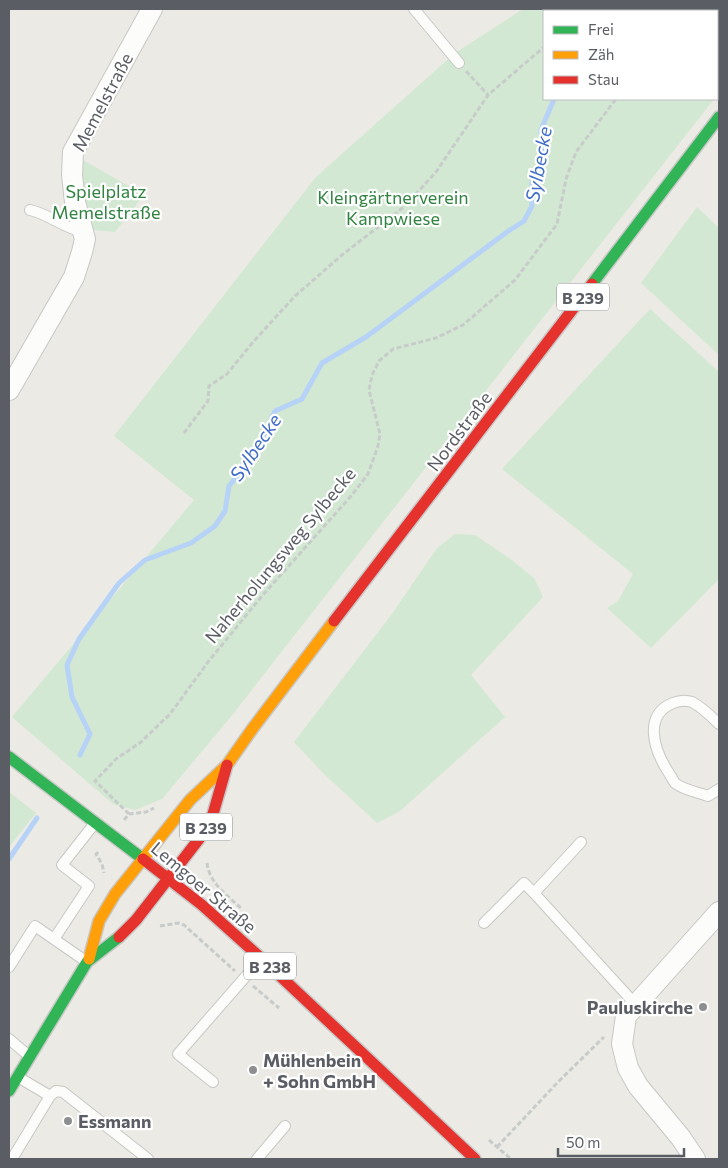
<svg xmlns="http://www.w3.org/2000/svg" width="728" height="1168" font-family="Commissioner,sans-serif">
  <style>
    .green { fill: #d2e8d2 }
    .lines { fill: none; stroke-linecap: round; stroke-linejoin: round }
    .stream { stroke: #b6d2f7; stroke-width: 5 }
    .lane-casing { stroke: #c7c8c6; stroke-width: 12 }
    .street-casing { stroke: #c7c8c6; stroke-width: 22 }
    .fast-casing { stroke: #c7c7c7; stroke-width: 14 }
    .slow-casing { stroke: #c7c7c7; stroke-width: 14 }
    .jam-casing { stroke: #c7c7c7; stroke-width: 14 }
    .path { stroke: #c7ccca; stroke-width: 3; stroke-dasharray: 5 2.5; stroke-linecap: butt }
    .lane { stroke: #fcfcfb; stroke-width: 10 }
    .street { stroke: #fcfcfb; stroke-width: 20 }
    .fast { stroke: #30b455; stroke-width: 11 }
    .slow { stroke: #ff9f0a; stroke-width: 11 }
    .jam { stroke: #e5322d; stroke-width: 11 }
    .poi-dot { fill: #8d8e90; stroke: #fff; stroke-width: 2 }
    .labels { text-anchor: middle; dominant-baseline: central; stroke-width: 4.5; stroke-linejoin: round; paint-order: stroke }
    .shield { fill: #fff; stroke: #8c8e92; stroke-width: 1 }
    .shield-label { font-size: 16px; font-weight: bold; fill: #5a5d63 }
    .street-label { font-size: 18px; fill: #5a5d63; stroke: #fff }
    .park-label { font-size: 18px; fill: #318341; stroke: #fff }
    .poi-label { font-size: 18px; font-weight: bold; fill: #5a5d63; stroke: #fff; text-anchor: start }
    .water-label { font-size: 19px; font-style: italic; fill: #3f6dc7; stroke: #fff }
  </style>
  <rect width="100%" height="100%" fill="#ebeae4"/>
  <!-- green -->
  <path class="green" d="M523,9H719V93L717,96V11H544V99H714L229,719L162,799L135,810L113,804L12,717L194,500L114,436L316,177L455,53Z
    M83,160L144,195L115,232L94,230L84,213L79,179Z
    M697,207L719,228V355L641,283Z
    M650,309L719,372V579L651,648L607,608L618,601L633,574L502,469Z
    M455,534L475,535L509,558L534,578L543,597L471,675L505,717L400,811L377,823L324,774L294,742L392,614L437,548Z
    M9,792L36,813L9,847Z"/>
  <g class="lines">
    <!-- stream -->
    <path class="stream" d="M658,11L662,9
      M80,755L90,734L72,697L67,665L79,639L119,583L145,560L191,543L215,526L225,511L229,486L255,454L275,411L302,399L322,363L366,337L507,232L524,221L532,206V181L542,161L541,130L554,99
      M9,859L37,818"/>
    <defs>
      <path id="lane" d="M414,9L459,63
        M30,210C49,214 63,228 84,232
        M719,724C711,716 702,707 692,702C686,700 678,701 673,703C643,715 654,749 667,770C670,774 672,779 675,783C683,790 698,792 708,796L719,789
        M534,893L636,1005
        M484,923L524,883L534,893L581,842
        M54,939L89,886L62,865L95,823
        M9,967L35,926L87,962
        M9,1039L29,1056
        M18,1077L50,1096
        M213,1082L178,1054L261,959
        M12,1159L50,1096L56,1091L63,1092L148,1159
        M257,1159L285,1126"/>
      <path id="street" d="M9,390L74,277L82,252L85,239L75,202L72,175L73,152L152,9
        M695,1159L681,1138L638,1086L628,1068L622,1044L626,1016L719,912"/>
      <path id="fast" d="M592,284L719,117
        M9,757L143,859
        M9,1091L87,962L119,937"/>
      <path id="slow" d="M89,959L99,921L115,894L190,800L227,765L253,728L334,621"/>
      <path id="jam" d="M334,621L592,284
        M143,859L202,905L262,959L475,1159
        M119,937L136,920L199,839L213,814L227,765"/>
    </defs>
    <!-- lane casing -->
    <use href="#lane" class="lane-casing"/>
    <!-- street casing -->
    <use href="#street" class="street-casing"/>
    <!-- fast casing -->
    <use href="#fast" class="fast-casing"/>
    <!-- slow casing -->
    <use href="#slow" class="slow-casing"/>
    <!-- jam casing -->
    <use href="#jam" class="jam-casing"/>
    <!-- path -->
    <path class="path" d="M591,11L594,9
      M690,11L694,9
      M466,71L488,95
      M184,433L208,401L209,386L227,374L253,342L295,296L342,255L405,206L436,172L488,95L544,47
      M129,814L95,781L116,759L141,742L170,714L208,662L262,596L352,495L368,474L378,446L380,434L369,390L372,375L379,361L393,349L436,338L463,325L515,280L557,224L566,179L576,152L616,99
      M124,820L129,814L146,812L154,808
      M98,852L96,854L102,864L104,873
      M207,863C209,883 228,896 242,909
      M160,926L178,923L184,925L235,971
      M253,986L279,1008
      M489,1140L511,1159
      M497,1147L558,1082L604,1037"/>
    <!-- lane -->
    <use href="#lane" class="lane"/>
    <!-- street -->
    <use href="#street" class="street"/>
    <!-- fast -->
    <use href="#fast" class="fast"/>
    <!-- slow -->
    <use href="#slow" class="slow"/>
    <!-- jam -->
    <use href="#jam" class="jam"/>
  </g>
  <!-- markers -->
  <g class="poi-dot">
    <circle cx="703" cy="1007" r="5"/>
    <circle cx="253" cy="1070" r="5"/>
    <circle cx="68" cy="1121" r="5"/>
  </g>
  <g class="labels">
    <!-- shield labels -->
    <g class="shield">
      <rect x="557" y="283.5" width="52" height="27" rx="4"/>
      <rect x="180" y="813.5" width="52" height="27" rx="4"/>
      <rect x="244" y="952.5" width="52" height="27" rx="4"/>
    </g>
    <g class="shield-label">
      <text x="583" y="297">B 239</text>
      <text x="206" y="827">B 239</text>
      <text x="270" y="966">B 238</text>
    </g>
    <!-- street labels -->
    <g class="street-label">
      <text transform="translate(102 102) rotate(-62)">Memelstraße</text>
      <text transform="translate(459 431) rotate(-53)">Nordstraße</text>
      <text transform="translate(280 555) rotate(-50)">Naherholungsweg Sylbecke</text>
      <text transform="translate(204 887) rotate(40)">Lemgoer Straße</text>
    </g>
    <!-- park labels -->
    <g class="park-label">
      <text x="106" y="191">Spielplatz<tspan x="106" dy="21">Memelstraße</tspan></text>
      <text x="393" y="197">Kleingärtnerverein<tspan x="393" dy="21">Kampwiese</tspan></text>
    </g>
    <!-- poi labels -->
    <g class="poi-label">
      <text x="693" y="1007" text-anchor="end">Pauluskirche</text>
      <text x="263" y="1060">Mühlenbein<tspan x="263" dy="21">+ Sohn GmbH</tspan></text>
      <text x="78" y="1121">Essmann</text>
    </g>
    <!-- water labels -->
    <g class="water-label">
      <text transform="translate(538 164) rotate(-80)">Sylbecke</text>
      <text transform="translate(255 447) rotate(-56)">Sylbecke</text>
    </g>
  </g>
  <!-- border -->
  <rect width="728" height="1168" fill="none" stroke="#5a5d63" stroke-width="20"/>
  <!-- legend -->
  <rect x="543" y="10" width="175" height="90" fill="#ffffff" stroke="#bdbec1"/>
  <rect x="553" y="26" width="25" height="8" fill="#30b455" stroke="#bdbec1"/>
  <text x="588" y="35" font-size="15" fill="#5a5d63">Frei</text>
  <rect x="553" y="51" width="25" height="8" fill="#ff9f0a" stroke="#bdbec1"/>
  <text x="588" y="60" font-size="15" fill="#5a5d63">Zäh</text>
  <rect x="553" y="76" width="25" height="8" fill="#e5322d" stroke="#bdbec1"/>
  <text x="588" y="85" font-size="15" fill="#5a5d63">Stau</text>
  <!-- scale -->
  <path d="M558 1148v8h126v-8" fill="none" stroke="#5a5d63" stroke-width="2.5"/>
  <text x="566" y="1148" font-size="15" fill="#5a5d63" stroke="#ffffff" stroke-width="4" paint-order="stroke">50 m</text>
</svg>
